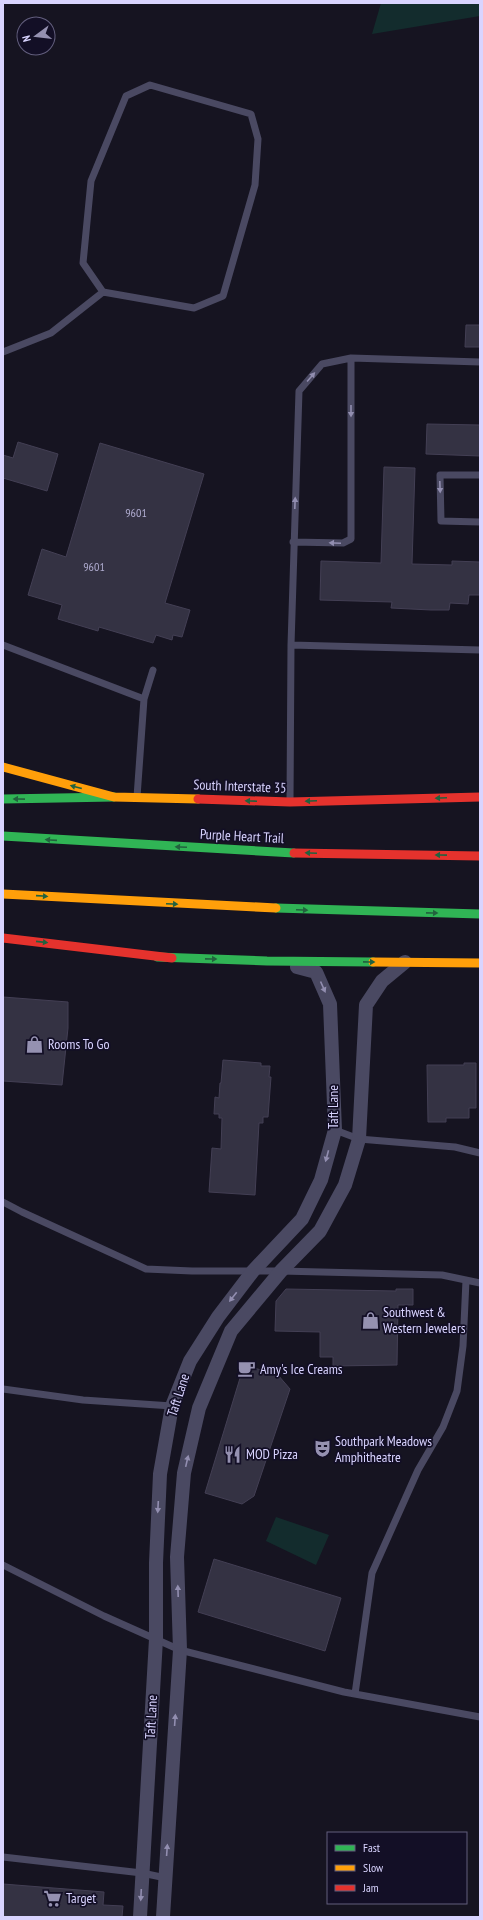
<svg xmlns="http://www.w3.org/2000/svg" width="483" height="1920" font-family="'PT Sans Narrow',sans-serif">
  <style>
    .green { fill: #132c2d }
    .building { fill: #343243; stroke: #433f54 }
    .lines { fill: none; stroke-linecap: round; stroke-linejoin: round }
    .lane { stroke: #4a4962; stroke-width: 7 }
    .street { stroke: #4a4962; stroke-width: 14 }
    .fast { stroke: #30b455; stroke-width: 9 }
    .slow { stroke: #ff9f0a; stroke-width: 9 }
    .jam { stroke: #e5322d; stroke-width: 9 }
    .oneway { fill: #928eb0 }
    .oneway2 { fill: #22623e }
    .labels { text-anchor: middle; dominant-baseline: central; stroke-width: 3.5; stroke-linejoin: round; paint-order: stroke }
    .number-label { font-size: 12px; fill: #b0acd0 }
    .street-label { font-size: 14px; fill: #d9d4ff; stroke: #130f26 }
    .poi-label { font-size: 14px; fill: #d9d4ff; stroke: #130f26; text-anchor: start }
  </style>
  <rect width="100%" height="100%" fill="#161421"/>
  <!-- green -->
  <path class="green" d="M381,3H480V16L372,34Z
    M276,1517L329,1535L316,1565L266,1541Z"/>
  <!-- building -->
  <path class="building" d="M466,325H480V347H465Z
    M427,424L480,425V456L426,454Z
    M18,442L58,454L47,491L3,478V455L13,458Z
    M100,443L204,474L165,603L190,610L182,637L173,635L172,640L156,635L153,643L99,627L98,631L58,619L62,605L28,595L42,549L66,557Z
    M384,467L415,468L412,564L452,565V561L480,562V595H469L468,604L450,603L449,610H431L391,608L392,602L320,600L321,561L381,563Z
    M3,997L68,1002V1028L62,1085L3,1081Z
    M223,1060L261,1063V1066H270L269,1077H271L268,1117H263V1123H259L255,1195L209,1192L212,1148L221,1149L222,1118H219V1114H214L215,1097L219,1098L220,1083H221Z
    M464,1063H476V1108H469V1118H446V1122H428L427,1065H464Z
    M286,1289L396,1291V1289H413V1305H398L397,1365L333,1366V1357H320V1332L275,1331L276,1301Z
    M244,1365L278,1375L290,1389L254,1496L242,1504L205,1493Z
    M214,1559L341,1598L325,1651L198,1612Z
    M3,1884L104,1892L103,1905L123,1906L122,1917H3Z"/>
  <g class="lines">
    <!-- lane -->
    <path class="lane" d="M3,352L51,333L103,292L194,308L223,296L255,185L258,139L251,114L150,85L126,96L91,181L83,263L103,292
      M480,475H440L441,521L480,522
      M293,542L343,543L351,539V358
      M3,645L144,699
      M291,645L480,650
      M137,797L144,699L153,670
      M290,802L291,645L299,391L322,364L351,358L480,362
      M335,1130L359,1139L455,1147L480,1153
      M3,1202L22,1212L146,1269L192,1271H281L442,1275L480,1283
      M3,1389L83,1400L172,1406
      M3,1565L104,1616L180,1650L344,1692L480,1717
      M355,1694L372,1573L418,1470L443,1427L457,1391L463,1346L466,1280
      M3,1857L142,1873L166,1878"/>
    <!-- street -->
    <path class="street" d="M140,1917L156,1639V1563L160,1474L172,1406L190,1361L218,1317L253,1271L302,1219L321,1180L335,1130L330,1004L316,972L297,967
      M163,1917L180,1650L177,1557L184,1473L199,1408L231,1331L281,1271L320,1231L345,1185L359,1139L366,1005L382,981L405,962"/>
    <!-- fast -->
    <path class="fast" d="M3,799L114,797
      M3,836L294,853
      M276,908L480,914
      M157,957L267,961L373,962"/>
    <!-- slow -->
    <path class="slow" d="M3,767L114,797L198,799
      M3,894L276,908
      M373,962L480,963"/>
    <!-- jam -->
    <path class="jam" d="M198,799L290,802L480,797
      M294,853L480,856
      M3,938L172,958"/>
  </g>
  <!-- one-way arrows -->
  <defs><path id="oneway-solid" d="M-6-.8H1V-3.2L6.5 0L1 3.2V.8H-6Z"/></defs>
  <g class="oneway">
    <use href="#oneway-solid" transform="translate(311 377) rotate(-49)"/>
    <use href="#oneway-solid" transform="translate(351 411) rotate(90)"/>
    <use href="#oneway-solid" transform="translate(440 487) rotate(88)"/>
    <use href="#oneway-solid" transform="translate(295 503) rotate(-88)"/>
    <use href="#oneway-solid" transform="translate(335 543) rotate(-178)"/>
    <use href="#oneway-solid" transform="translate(323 987) rotate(66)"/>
    <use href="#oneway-solid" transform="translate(327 1156) rotate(105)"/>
    <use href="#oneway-solid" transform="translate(233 1297) rotate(128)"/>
    <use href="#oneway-solid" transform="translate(187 1461) rotate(-77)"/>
    <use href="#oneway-solid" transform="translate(158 1507) rotate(93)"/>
    <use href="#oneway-solid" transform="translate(178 1591) rotate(-92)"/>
    <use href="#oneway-solid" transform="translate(175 1720) rotate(-86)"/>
    <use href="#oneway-solid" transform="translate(167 1850) rotate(-86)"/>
    <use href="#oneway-solid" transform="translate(141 1895) rotate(93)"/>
  </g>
  <g class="oneway2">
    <use href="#oneway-solid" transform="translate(76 787) rotate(-165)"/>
    <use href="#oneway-solid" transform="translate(441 798) rotate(178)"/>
    <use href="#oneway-solid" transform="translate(19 799) rotate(-179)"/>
    <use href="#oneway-solid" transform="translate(251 801) rotate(-178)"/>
    <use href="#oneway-solid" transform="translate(311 801) rotate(178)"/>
    <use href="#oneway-solid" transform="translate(51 840) rotate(-176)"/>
    <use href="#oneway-solid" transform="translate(181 847) rotate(-177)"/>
    <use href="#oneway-solid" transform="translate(311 853) rotate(-178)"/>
    <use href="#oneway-solid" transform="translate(441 855) rotate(-179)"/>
    <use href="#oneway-solid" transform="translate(42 896) rotate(4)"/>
    <use href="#oneway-solid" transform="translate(172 904) rotate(3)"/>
    <use href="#oneway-solid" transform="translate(302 910) rotate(3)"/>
    <use href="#oneway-solid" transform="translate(432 913) rotate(1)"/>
    <use href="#oneway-solid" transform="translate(42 942) rotate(6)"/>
    <use href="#oneway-solid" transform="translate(211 959) rotate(1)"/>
    <use href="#oneway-solid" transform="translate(369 962) rotate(1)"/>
  </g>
  <!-- icons -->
  <defs>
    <symbol id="shop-bare" viewBox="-9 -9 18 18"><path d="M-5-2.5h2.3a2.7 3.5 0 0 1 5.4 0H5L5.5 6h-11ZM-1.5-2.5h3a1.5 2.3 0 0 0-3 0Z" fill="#9591b1" stroke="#130f26" stroke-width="2.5" paint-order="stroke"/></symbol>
    <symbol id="cafe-bare" viewBox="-9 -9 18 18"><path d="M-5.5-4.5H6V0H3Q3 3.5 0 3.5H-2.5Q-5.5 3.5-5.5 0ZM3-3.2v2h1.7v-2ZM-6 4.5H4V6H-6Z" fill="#9591b1" stroke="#130f26" stroke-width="2.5" paint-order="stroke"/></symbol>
    <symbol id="theatre-bare" viewBox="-9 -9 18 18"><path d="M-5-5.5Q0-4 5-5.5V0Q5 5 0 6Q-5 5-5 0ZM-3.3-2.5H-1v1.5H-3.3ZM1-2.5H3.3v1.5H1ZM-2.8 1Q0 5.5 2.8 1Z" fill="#9591b1" stroke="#130f26" stroke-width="2.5" paint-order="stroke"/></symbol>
    <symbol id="restaurant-bare" viewBox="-9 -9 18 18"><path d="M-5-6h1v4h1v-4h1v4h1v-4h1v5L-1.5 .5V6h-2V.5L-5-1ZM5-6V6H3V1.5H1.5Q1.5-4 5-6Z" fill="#9591b1" stroke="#130f26" stroke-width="2.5" paint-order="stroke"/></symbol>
    <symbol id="supermarket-bare" viewBox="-9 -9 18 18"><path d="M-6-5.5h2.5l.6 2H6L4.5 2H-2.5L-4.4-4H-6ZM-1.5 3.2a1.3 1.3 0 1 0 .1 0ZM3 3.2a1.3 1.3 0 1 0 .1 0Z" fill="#9591b1" stroke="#130f26" stroke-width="2.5" paint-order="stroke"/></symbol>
  </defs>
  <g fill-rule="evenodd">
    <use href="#shop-bare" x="22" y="1032" width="25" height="25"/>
    <use href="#shop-bare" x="358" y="1308" width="25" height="25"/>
    <use href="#cafe-bare" x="234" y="1356" width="25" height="25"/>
    <use href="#theatre-bare" x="310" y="1436" width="25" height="25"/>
    <use href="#restaurant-bare" x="220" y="1442" width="25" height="25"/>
    <use href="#supermarket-bare" x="40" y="1886" width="25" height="25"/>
  </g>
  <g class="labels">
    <!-- number labels -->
    <g class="number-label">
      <text x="136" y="512">9601</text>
      <text x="94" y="566">9601</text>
    </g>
    <!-- street labels -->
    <g class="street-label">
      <text transform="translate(240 786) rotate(2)">South Interstate 35</text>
      <text transform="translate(242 836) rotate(3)">Purple Heart Trail</text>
      <text transform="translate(333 1107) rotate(-90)">Taft Lane</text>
      <text transform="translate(178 1395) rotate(-72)">Taft Lane</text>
      <text transform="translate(151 1717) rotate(-87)">Taft Lane</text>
    </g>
    <!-- poi labels -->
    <g class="poi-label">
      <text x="48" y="1044">Rooms To Go</text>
      <text x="383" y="1312">Southwest &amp;<tspan x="383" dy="16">Western Jewelers</tspan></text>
      <text x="260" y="1369">Amy's Ice Creams</text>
      <text x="335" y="1441">Southpark Meadows<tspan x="335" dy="16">Amphitheatre</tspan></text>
      <text x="246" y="1454">MOD Pizza</text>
      <text x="66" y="1898">Target</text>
    </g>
  </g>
  <!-- border -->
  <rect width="483" height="1920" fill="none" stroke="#d9d4ff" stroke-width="8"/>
  <!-- legend -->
  <rect x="327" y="1832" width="140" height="72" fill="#130f26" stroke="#625e7d"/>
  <rect x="335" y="1845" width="20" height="6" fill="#30b455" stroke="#625e7d"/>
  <text x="363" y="1852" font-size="12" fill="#d9d4ff">Fast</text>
  <rect x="335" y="1865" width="20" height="6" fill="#ff9f0a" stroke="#625e7d"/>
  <text x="363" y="1872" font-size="12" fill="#d9d4ff">Slow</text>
  <rect x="335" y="1885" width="20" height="6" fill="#e5322d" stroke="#625e7d"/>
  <text x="363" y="1892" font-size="12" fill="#d9d4ff">Jam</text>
  <!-- north arrow -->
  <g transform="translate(36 36) rotate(255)"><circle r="19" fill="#130f26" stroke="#625e7d"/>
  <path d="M0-3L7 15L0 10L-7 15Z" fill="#9591b1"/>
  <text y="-6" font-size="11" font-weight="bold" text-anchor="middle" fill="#d9d4ff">N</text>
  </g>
</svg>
